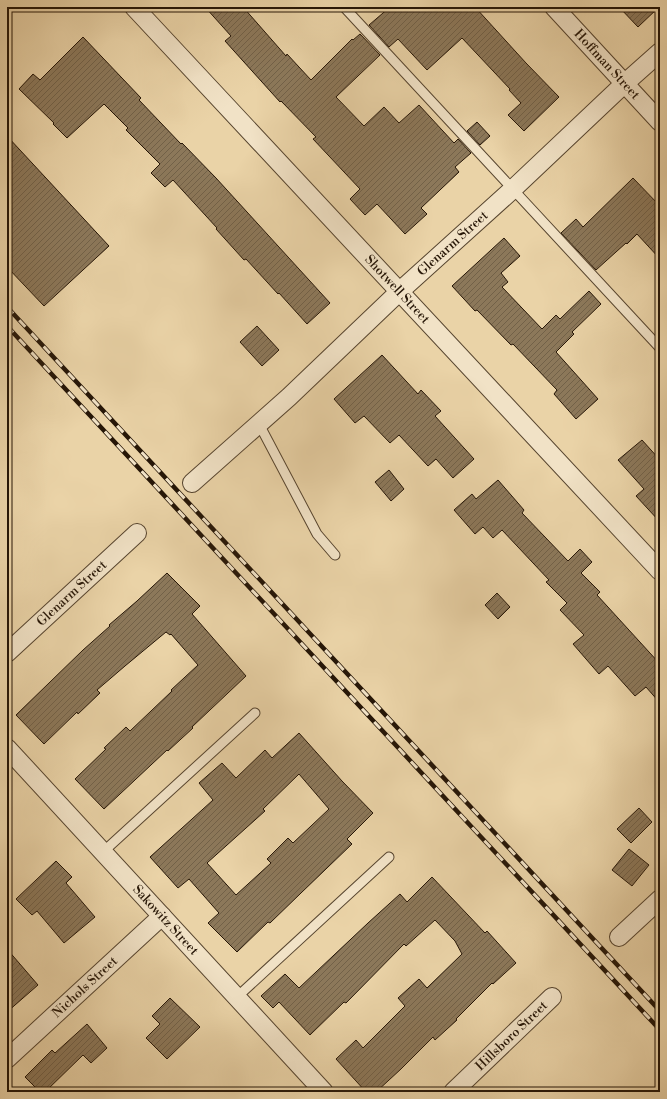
<svg xmlns="http://www.w3.org/2000/svg" width="667" height="1099" font-family="'Libre Bodoni',serif">
  <style>
    .building { fill: url(#building-hatch); stroke: #261607; fill-rule: evenodd }
    .lines { fill: none; stroke-linecap: round; stroke-linejoin: round }
    .lane-casing { stroke: #57452f; stroke-width: 11 }
    .street-casing { stroke: #57452f; stroke-width: 20 }
    .lane { stroke: #f1e2c6; stroke-width: 9 }
    .street { stroke: #f1e2c6; stroke-width: 18 }
    .rail-casing { stroke: #261607; stroke-width: 4.5 }
    .rail { stroke: #f1e2c6; stroke-width: 3; stroke-dasharray: 9; stroke-linecap: butt }
    .labels { text-anchor: middle; dominant-baseline: central; stroke-width: 3; stroke-linejoin: round; paint-order: stroke }
    .street-label { font-size: 13px; fill: #261607; stroke: #f1e2c6 }
  </style>
  <defs>
    <pattern id="building-hatch" width="6" height="6" patternUnits="userSpaceOnUse"><rect width="6" height="6" fill="#8c785a"/><path d="M-1 1l2-2M0 6l6-6M5 7l2-2" fill="none" stroke="#726148"/></pattern>
  </defs>
  <rect width="100%" height="100%" fill="#ead3a7"/>
  <filter id="stains"><feTurbulence type="fractalNoise" baseFrequency=".005" numOctaves="4"/><feColorMatrix values="0 0 0 0 .2 0 0 0 0 .09 0 0 0 0 .02 0 0 0 .5 -.17"/></filter>
  <radialGradient id="worn" r=".72"><stop offset=".6" stop-color="#630" stop-opacity="0"/><stop offset="1" stop-color="#630" stop-opacity=".3"/></radialGradient>
  <!-- building -->
  <path class="building" d="M205,7H243L286,56L287,54L311,80L352,39L353,40L360,34L380,55L336,97L364,126L384,107L399,123L419,105L454,143L458,139L471,153L455,167L459,172L421,208L427,214L405,234L377,204L365,215L350,199L360,189L313,139L316,137L281,101L280,102L225,41L231,36Z
    M390,7H475L526,63L559,97L524,131L508,115L521,103L509,90L510,89L462,38L427,70L398,39L389,47L369,25Z
    M619,7H659L638,27Z
    M83,37L141,98L139,100L181,144L182,143L216,178L330,303L307,324L279,293L278,294L246,259L244,260L216,229L217,228L173,180L165,187L151,173L160,164L126,130L128,128L104,104L67,138L53,124L54,123L19,89L33,74L40,80Z
    M477,122L490,136L480,145L467,131Z
    M7,136L109,246L44,306L7,267Z
    M633,178L660,206V259L637,234L627,244L626,243L596,270L561,233L576,219L583,227Z
    M504,238L520,256L501,273L508,282L502,287L542,329L556,315L560,319L589,291L601,304L572,332L574,334L556,352L598,399L576,419L554,394L557,390L513,344L511,345L477,310L475,311L452,286Z
    M257,326L279,350L262,366L240,342Z
    M382,355L418,394L421,390L441,411L435,416L474,459L453,478L436,459L428,466L399,435L390,443L364,416L355,423L334,399Z
    M642,440L660,460V522L636,496L644,489L618,460Z
    M389,470L404,489L391,501L375,482Z
    M498,480L524,510L522,513L568,561L580,549L592,562L581,573L600,592L597,595L660,664V703L646,687L635,696L608,666L599,674L573,644L584,635L560,610L567,603L546,582L549,580L502,530L493,538L483,527L475,534L454,510L472,494L476,499Z
    M167,573L200,606L192,614L246,676L192,727L193,728L168,751L167,750L104,809L75,779L106,749L104,748L126,727L130,731L172,691L171,690L198,665L171,634L170,635L166,632L125,666L97,690L100,693L78,714L77,712L44,744L16,715L83,650L110,626L109,625L137,601Z
    M497,593L510,607L498,619L485,605Z
    M299,733L342,781L373,813L347,839L352,844L301,893L270,923L268,922L237,952L208,923L219,913L189,879L178,888L150,857L213,800L199,783L222,763L236,778L265,750L272,758ZM299,774L329,809L293,843L288,838L267,859L271,863L236,895L207,863L265,811L263,809Z
    M639,808L652,822L631,843L617,829Z
    M629,849L649,865L632,886L612,870Z
    M56,861L72,877L66,883L95,917L64,943L37,911L32,915L16,899Z
    M432,877L485,933L487,931L516,963L493,984L492,983L456,1019L457,1020L435,1040L433,1037L401,1069L376,1092H366L336,1059L356,1040L363,1048L405,1006L398,998L419,979L427,988L462,954L455,941L435,920L406,946L404,944L346,1003L344,1002L310,1035L279,1002L273,1008L261,996L285,974L299,988L368,923L400,894L407,902Z
    M7,949L38,985L7,1012Z
    M170,998L200,1027L167,1059L146,1038L160,1024L152,1016Z
    M87,1024L107,1048L91,1063L83,1055L45,1092H40L25,1077L52,1050L55,1053Z"/>
  <g class="lines">
    <defs>
      <path id="lane" d="M344,7L660,348
        M259,424L317,534L335,555
        M103,852L255,713
        M237,997L389,857"/>
      <g id="street">
        <path id="s1" d="M134,7L660,571"/>
        <path id="s2" d="M554,7L660,122"/>
        <path id="s3" d="M192,483L289,397L400,291L513,189L624,84L660,52"/>
        <path id="s4" d="M7,653L137,533"/>
        <path id="s5" d="M7,748L324,1092"/>
        <path d="M619,937L660,899"/>
        <path id="s6" d="M7,1059L162,916"/>
        <path id="s7" d="M453,1092L552,997"/>
      </g>
    </defs>
    <!-- lane casing -->
    <use href="#lane" class="lane-casing"/>
    <!-- street casing -->
    <use href="#street" class="street-casing"/>
    <!-- lane -->
    <use href="#lane" class="lane"/>
    <!-- street -->
    <use href="#street" class="street"/>
    <defs>
      <path id="rail" d="M7,307L660,1011
        M7,326L660,1030"/>
    </defs>
    <!-- rail casing -->
    <use href="#rail" class="rail-casing"/>
    <!-- rail -->
    <use href="#rail" class="rail"/>
  </g>
  <g class="labels">
    <!-- street labels -->
    <g class="street-label">
      <text stroke="none"><textPath href="#s2" startOffset="78">Hoffman Street</textPath></text>
      <text stroke="none"><textPath href="#s3" startOffset="354">Glenarm Street</textPath></text>
      <text stroke="none"><textPath href="#s1" startOffset="386">Shotwell Street</textPath></text>
      <text stroke="none"><textPath href="#s4" startOffset="88">Glenarm Street</textPath></text>
      <text stroke="none"><textPath href="#s5" startOffset="234">Sakowitz Street</textPath></text>
      <text stroke="none"><textPath href="#s6" startOffset="106">Nichols Street</textPath></text>
      <text stroke="none"><textPath href="#s7" startOffset="81">Hillsboro Street</textPath></text>
    </g>
  </g>
  <!-- margin -->
  <rect width="667" height="1099" fill="none" stroke="#ead3a7" stroke-width="24"/>
  <rect x="8" y="8" width="651" height="1083" fill="none" stroke="#261607" stroke-width="2"/>
  <rect x="12" y="12" width="643" height="1075" fill="none" stroke="#261607"/>
  <rect width="100%" height="100%" filter="url(#stains)"/>
  <rect width="100%" height="100%" fill="url(#worn)"/>
</svg>
